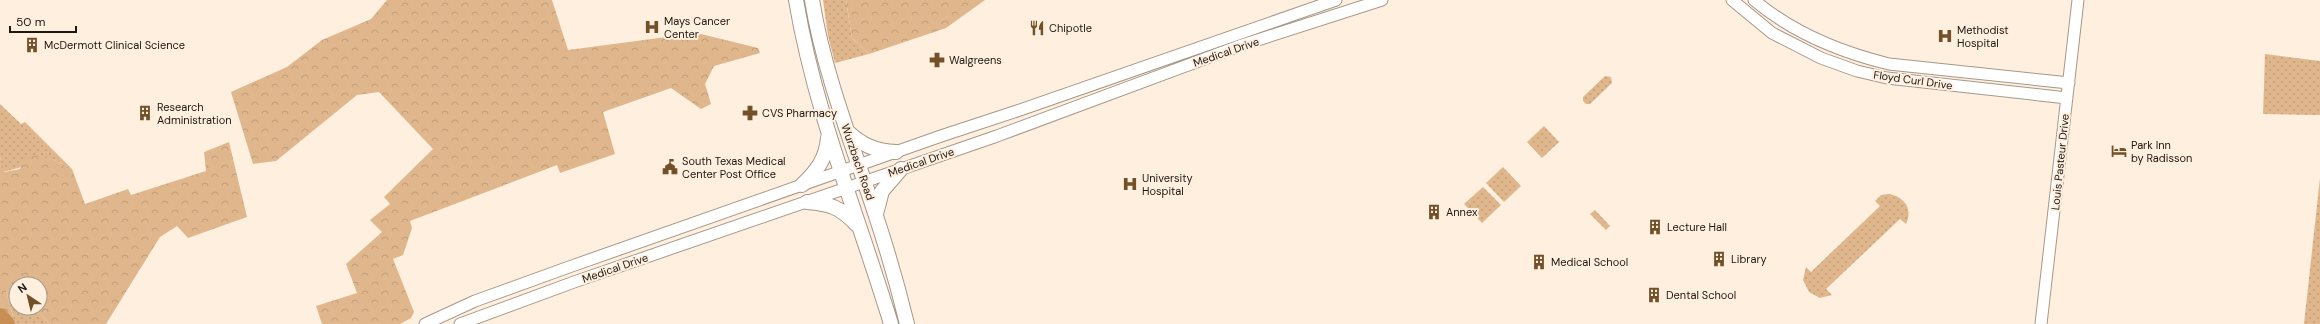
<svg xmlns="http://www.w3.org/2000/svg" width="2320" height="324" font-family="'DM Sans',sans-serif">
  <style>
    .grass { fill: url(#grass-dots) }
    .forest { fill: url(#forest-crowns) }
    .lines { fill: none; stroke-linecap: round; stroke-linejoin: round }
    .river { stroke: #c79052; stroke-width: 16 }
    .minor-casing { stroke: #a69889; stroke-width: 13 }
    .major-casing { stroke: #a69889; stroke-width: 16 }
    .minor { stroke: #fff; stroke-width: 11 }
    .major { stroke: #fff; stroke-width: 14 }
    .labels { text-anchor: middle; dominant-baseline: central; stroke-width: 4; stroke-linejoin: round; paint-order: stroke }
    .poi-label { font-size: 11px; fill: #1c1711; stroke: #ffefdf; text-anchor: start }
    .street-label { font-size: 11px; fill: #1c1711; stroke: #ffefdf }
  </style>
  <defs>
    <pattern id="grass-dots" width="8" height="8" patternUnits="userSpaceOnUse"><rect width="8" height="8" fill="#e0b78c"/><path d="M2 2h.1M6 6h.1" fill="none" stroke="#c09d78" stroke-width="1.8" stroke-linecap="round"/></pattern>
    <pattern id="forest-crowns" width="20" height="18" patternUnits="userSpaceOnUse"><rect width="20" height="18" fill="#e0b78c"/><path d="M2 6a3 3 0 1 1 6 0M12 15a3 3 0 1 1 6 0" fill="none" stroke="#c09d78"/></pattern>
  </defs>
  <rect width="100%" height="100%" fill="#ffefdf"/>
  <!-- grass -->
  <path class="grass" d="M823,0H846L852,38L869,54L835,63L828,36Z
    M2265,54L2320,61V115L2263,114Z
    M1605,76L1611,77L1612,83L1590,104H1586L1583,101V97Z
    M0,104L21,124L25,122L72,169L52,159L3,172L0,157Z
    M1544,126L1559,142L1542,158L1527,142Z
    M1503,167L1521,186L1504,202L1486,183Z
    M2320,178V324H2304Z
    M1483,187L1501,205L1482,223L1464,204Z
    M1889,194C1905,197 1913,209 1906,224L1900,219L1826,289L1832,295L1820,298L1809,292L1803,280L1806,267L1811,272L1880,206L1875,201L1881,195Z
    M1595,210L1610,226L1606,230L1590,214Z
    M6,290L16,293V308H35L50,324H15Z"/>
  <!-- forest -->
  <path class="forest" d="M387,0H552L568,50L697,33L758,48L760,53L714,66L705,84L711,104L701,109L671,88L603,112L615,154L560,173L557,165L410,221L412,228L403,255L393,259L414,312L411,318L400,324H322L316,306L357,293L346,264L382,232L370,220L390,204L384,197L433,149L379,92L357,95L276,161L253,164L231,92L287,67L322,40L371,19Z
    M846,0H985L946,28L869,54L852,38Z
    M229,142L247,217L188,238L177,226L160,237L106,324H50L35,308H40V284H16V293L6,290L15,324H0V157L4,172L20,169L27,154L52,159L72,169L85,204L128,189L131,195L206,171L204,152Z"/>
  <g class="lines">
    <!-- river -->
    <path class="river" d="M0,316L7,324"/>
    <defs>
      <path id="minor" d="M1732,0L1772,33L1821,58L1857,71L1887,78L2067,98
        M1754,0C1793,33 1840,52 1889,64L2069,83
        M425,324L475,301L569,267L941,136L1017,111L1336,0
        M460,324L574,282L997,136L1242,45L1382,0
        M2041,324L2078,0"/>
      <path id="major" d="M796,0C815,113 858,215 891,324
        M812,0C824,73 852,143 875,213C887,249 898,287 907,324
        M847,131C862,145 875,151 896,152
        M802,185C817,171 826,159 828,138
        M807,202C831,204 840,207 857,225
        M876,214L882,191L901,169"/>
    </defs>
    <!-- minor casing -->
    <use href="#minor" class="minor-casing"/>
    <!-- major casing -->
    <use href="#major" class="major-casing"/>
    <!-- minor -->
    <use href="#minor" class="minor"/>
    <!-- major -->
    <use href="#major" class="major"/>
  </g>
  <!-- icons -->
  <defs>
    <symbol id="hospital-bare" viewBox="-9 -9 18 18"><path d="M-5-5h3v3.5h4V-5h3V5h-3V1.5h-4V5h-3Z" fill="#725028" stroke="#ffefdf" stroke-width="2.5" paint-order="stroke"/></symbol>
    <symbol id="restaurant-bare" viewBox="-9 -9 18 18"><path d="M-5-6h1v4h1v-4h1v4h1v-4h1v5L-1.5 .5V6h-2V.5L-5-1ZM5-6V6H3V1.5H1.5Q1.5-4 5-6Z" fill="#725028" stroke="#ffefdf" stroke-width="2.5" paint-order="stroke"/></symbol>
    <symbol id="building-bare" viewBox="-9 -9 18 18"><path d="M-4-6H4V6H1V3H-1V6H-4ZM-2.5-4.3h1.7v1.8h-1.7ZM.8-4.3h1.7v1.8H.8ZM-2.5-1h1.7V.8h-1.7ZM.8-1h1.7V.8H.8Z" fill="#725028" stroke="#ffefdf" stroke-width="2.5" paint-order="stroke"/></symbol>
    <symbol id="pharmacy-bare" viewBox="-9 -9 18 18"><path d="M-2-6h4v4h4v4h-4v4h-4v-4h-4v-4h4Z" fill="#725028" stroke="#ffefdf" stroke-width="2.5" paint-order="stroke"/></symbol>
    <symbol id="hotel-bare" viewBox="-9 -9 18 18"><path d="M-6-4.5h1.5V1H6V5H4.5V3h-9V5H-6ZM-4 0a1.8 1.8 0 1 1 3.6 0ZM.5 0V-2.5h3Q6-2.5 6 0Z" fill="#725028" stroke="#ffefdf" stroke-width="2.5" paint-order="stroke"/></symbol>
    <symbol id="civic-bare" viewBox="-9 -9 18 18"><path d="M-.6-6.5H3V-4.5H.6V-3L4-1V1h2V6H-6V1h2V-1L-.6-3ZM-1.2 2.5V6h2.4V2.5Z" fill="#725028" stroke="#ffefdf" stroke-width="2.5" paint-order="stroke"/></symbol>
  </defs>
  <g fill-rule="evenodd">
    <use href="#hospital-bare" x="641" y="16" width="22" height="22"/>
    <use href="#restaurant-bare" x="1026" y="17" width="22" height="22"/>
    <use href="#hospital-bare" x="1934" y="25" width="22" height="22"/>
    <use href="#building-bare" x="21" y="34" width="22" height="22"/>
    <use href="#pharmacy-bare" x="926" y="49" width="22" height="22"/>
    <use href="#building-bare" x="134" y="102" width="22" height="22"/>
    <use href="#pharmacy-bare" x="739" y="102" width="22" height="22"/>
    <use href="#hotel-bare" x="2108" y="140" width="22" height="22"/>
    <use href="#civic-bare" x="659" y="156" width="22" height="22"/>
    <use href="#hospital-bare" x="1119" y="173" width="22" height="22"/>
    <use href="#building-bare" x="1423" y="201" width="22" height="22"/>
    <use href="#building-bare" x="1644" y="216" width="22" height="22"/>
    <use href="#building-bare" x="1708" y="248" width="22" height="22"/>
    <use href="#building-bare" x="1528" y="251" width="22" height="22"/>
    <use href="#building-bare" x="1643" y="284" width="22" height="22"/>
  </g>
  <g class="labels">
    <!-- poi labels -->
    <g class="poi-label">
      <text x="664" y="21">Mays Cancer<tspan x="664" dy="13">Center</tspan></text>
      <text x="1049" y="28">Chipotle</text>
      <text x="1957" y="30">Methodist<tspan x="1957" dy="13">Hospital</tspan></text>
      <text x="44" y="45">McDermott Clinical Science</text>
      <text x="949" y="60">Walgreens</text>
      <text x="157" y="107">Research<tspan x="157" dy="13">Administration</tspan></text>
      <text x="762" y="113">CVS Pharmacy</text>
      <text x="2131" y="145">Park Inn<tspan x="2131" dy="13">by Radisson</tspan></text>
      <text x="682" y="161">South Texas Medical<tspan x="682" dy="13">Center Post Office</tspan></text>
      <text x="1142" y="178">University<tspan x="1142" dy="13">Hospital</tspan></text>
      <text x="1446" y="212">Annex</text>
      <text x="1667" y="227">Lecture Hall</text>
      <text x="1731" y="259">Library</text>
      <text x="1551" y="262">Medical School</text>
      <text x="1666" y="295">Dental School</text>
    </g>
    <!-- street labels -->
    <g class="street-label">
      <text transform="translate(1226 52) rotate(-19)">Medical Drive</text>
      <text transform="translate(1913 80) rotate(8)">Floyd Curl Drive</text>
      <text transform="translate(858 162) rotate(71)">Wurzbach Road</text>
      <text transform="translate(921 162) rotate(-19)">Medical Drive</text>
      <text transform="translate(2060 162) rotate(-84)">Louis Pasteur Drive</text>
      <text transform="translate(615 268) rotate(-19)">Medical Drive</text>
    </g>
  </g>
  <!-- north arrow -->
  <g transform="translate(28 296) rotate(325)"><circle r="19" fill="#ffefdf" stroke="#a4998d"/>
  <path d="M0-3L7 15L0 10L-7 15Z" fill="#725028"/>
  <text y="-6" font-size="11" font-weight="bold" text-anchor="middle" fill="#1c1711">N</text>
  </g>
  <!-- scale -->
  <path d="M10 26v6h66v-6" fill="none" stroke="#1c1711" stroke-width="2"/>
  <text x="16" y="26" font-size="12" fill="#1c1711" stroke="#ffefdf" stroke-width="3" paint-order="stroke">50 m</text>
</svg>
